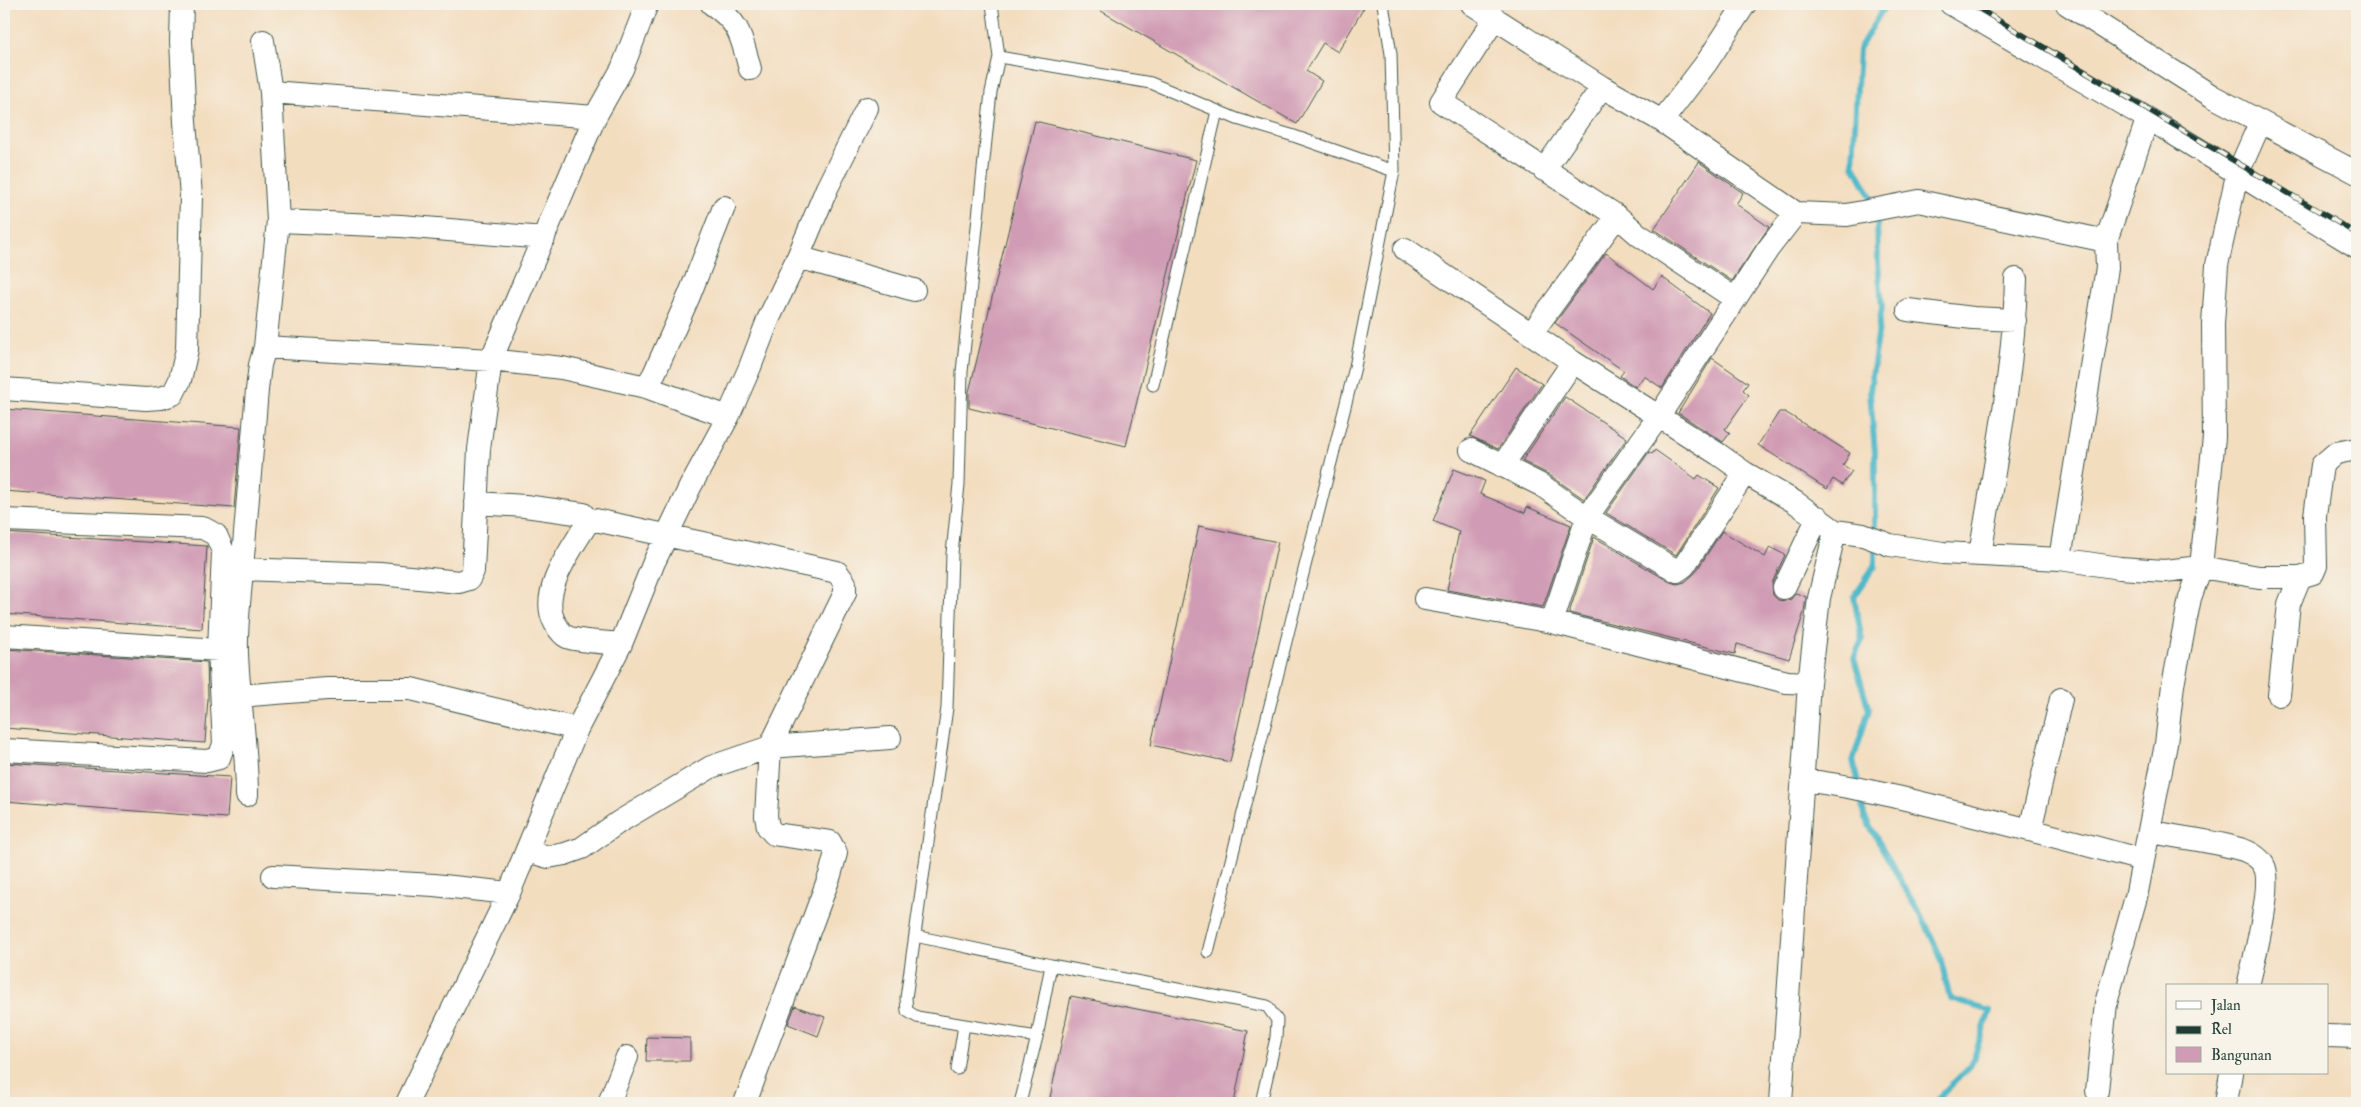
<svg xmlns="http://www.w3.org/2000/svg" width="2361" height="1107" font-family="'IM FELL Double Pica',serif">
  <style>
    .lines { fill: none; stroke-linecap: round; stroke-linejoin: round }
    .stream { stroke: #4cb7c8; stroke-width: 6 }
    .building { fill: #d09bb4 }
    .lane-casing { stroke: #3f5549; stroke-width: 13 }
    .street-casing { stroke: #3f5549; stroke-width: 24 }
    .lane { stroke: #fff; stroke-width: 11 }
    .street { stroke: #fff; stroke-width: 22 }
    .rail-casing { stroke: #1f3d34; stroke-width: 5.5 }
    .rail { stroke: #f7f3e8; stroke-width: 4; stroke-dasharray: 11; stroke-linecap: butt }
  </style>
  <rect width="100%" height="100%" fill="#f7f3e8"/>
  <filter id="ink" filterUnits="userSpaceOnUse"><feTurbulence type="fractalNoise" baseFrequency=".02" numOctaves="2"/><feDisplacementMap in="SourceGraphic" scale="10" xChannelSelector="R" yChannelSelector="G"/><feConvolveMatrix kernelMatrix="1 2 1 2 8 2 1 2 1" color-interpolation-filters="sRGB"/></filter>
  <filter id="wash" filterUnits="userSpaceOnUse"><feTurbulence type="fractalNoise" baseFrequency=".0096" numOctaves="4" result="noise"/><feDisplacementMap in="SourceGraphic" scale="20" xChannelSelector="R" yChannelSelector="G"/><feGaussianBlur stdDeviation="1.12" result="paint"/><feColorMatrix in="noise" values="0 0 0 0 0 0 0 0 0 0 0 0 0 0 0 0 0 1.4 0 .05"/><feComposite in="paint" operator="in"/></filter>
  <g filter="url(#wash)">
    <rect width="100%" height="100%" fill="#f3ddbf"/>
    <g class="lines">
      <!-- stream -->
      <path class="stream" d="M1875,204L1853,164L1859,49L1886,4
        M1858,783L1853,760L1869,710L1854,658L1862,640L1854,597L1875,566V453L1870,391L1882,307L1878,263L1877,214
        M1860,793L1864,816L1927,927L1940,956L1950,999L1990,1011L1971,1065L1934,1103"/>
    </g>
    <g id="blocks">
      <!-- building -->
      <path class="building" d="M1089,4H1366L1338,52L1323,43L1306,71L1322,81L1297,124Z
        M1035,121L1196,160L1126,446L969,408V392Z
        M1699,162L1743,193L1736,204L1769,227L1732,281L1654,229Z
        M1606,253L1653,289L1662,277L1710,313L1662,388L1644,376L1636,387L1620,376L1624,371L1555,323Z
        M1712,358L1748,383L1743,390L1749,395L1725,429L1730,433L1723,442L1678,413Z
        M1516,367L1542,384L1498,449L1470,436Z
        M1565,397L1627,438L1584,499L1548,474L1522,461Z
        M4,409L241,427L234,508L4,491Z
        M1779,412H1785L1850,453L1843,465L1852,471L1842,485L1833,479L1827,489L1758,445Z
        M1655,450L1696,479L1699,475L1719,488L1676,555L1606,513L1649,452L1652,454Z
        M1454,469L1485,481L1480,494L1525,513L1527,507L1571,525L1543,607L1447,590L1459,532L1433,521Z
        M1199,526L1278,542L1230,762L1151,745Z
        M1722,531L1765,557L1770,547L1785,555L1772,583L1773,595L1778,600L1785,601L1791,599L1796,593L1806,597L1804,612L1789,659L1737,644L1735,654L1569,613L1594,537L1670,582L1677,584L1685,582L1695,573Z
        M4,533L207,546L202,629L4,614Z
        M4,649L207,662L208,698L205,743L4,728Z
        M4,763L230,777L227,818L4,801Z
        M1071,996L1248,1031L1234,1103H1181L1158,1099V1103H1049Z
        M795,1006L825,1017L818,1036L788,1024Z
        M647,1037L690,1038V1061H646Z"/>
    </g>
  </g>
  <g filter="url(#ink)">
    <use href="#blocks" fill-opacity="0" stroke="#3f5549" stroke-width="1"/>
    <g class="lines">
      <defs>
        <path id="lane" d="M992,4L999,57L991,92L962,372L959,484L952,554L947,708L906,998L907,1011L917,1017L1037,1037L1051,965
          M999,57L1151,83L1237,119L1291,135L1394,171L1391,54L1383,4
          M1153,385L1217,111
          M915,936L1051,965L1267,1006L1277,1020L1276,1038L1261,1103
          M1208,952L1355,367L1394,171
          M957,1069L964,1025
          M1020,1103L1037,1037"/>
        <path id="street" d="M712,4C741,24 741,37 750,69
          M1472,4L1602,87L1662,121L1796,213L1847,215L1919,201L2106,241
          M1951,4L2164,128L2357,247
          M2067,4L2212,96L2357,173
          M1495,18L1441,102L1617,216L1639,235L1734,298
          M263,41L271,92L278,221L265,347L260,365L257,390L242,569L380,574L459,582L469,579L473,571L479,449L491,360L595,117L622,69L647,4
          M271,92L595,117
          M1662,121L1707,62L1745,4
          M1544,170L1602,87
          M278,221L401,226L544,238
          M1405,249L1573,362L1718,454L1745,473L1795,502L1835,531L1863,535L1890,545L1943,553L2060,559L2120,568L2164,571L2201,567L2259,577H2300L2313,573L2316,566L2315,516L2322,465L2336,453L2357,449
          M798,257L914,290
          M1908,310L1973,318L2015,320
          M1531,334L1617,216
          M265,347L491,360L562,368L646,387L728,417
          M646,387L654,374L689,296L724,207
          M4,389L146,399L161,398L173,394L180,380L187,349L191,196L185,122L181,41L182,4
          M1471,450L1541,485L1587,517L1677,571L1684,566L1745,473
          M1502,466L1573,362
          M476,503L525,506L583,514L586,518V525C571,550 538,593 555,623C558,628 561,634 567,637C580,642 606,642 621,644
          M586,518L837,572L845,583V593L770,747L766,816L768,827L774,834L830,842L836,853L830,875L745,1103
          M4,520L203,528L216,535L223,551L219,650L224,744L219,758L207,761L4,750
          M1980,555C1995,463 2014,372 2016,279
          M2060,559L2107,268L2106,241L2147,120
          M242,569C240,597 236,626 237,654C239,701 247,748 247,795
          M1784,588L1818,517
          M1425,599L1552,622L1787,682L1809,683
          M1552,622L1587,517L1659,416L1768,249L1796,213
          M4,636L219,650
          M2279,695L2289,604L2300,577
          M239,696L327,689H411L577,729
          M1802,780C1855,786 1906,799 1958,812C2019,827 2081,843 2142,860
          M2030,830L2061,699
          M2149,831C2178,838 2208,840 2236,848C2246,850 2259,856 2264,866C2274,883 2253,964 2248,986
          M527,851L548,857L565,854L582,848L619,822L711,767L770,747L890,738
          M273,876L434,885L509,893
          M2327,1036L2357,1037
          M2097,1091L2106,1003L2136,897L2166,744L2173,685L2190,598L2201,567L2214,437L2213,324L2217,265L2237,175L2260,123
          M407,1103L509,893L577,729L621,644L654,562L690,487L728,417L750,367L768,320L798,257L827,188L867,108
          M609,1103L627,1057
          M1781,1103L1809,683L1819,598L1835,531
          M2226,1103L2231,1073"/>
      </defs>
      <!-- lane casing -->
      <use href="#lane" class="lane-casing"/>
      <!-- street casing -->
      <use href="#street" class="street-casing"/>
      <!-- lane -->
      <use href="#lane" class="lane"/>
      <!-- street -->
      <use href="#street" class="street"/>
      <defs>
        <path id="rail" d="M1971,4L2357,234"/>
      </defs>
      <!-- rail casing -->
      <use href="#rail" class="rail-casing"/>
      <!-- rail -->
      <use href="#rail" class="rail"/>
    </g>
  </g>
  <!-- margin -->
  <rect width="2361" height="1107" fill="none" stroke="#f7f3e8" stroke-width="20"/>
  <!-- legend -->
  <rect x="2166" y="984" width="162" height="90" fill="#f7f3e8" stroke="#a1aaa0"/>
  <rect x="2176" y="1001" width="25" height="8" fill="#ffffff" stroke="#a1aaa0"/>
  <text x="2211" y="1010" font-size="15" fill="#1f3d34">Jalan</text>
  <rect x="2176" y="1026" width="25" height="8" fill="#1f3d34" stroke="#a1aaa0"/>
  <text x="2211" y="1034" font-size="15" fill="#1f3d34">Rel</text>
  <rect x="2176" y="1047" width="25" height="15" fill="#d09bb4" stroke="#a1aaa0"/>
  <text x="2211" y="1060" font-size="15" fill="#1f3d34">Bangunan</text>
</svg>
